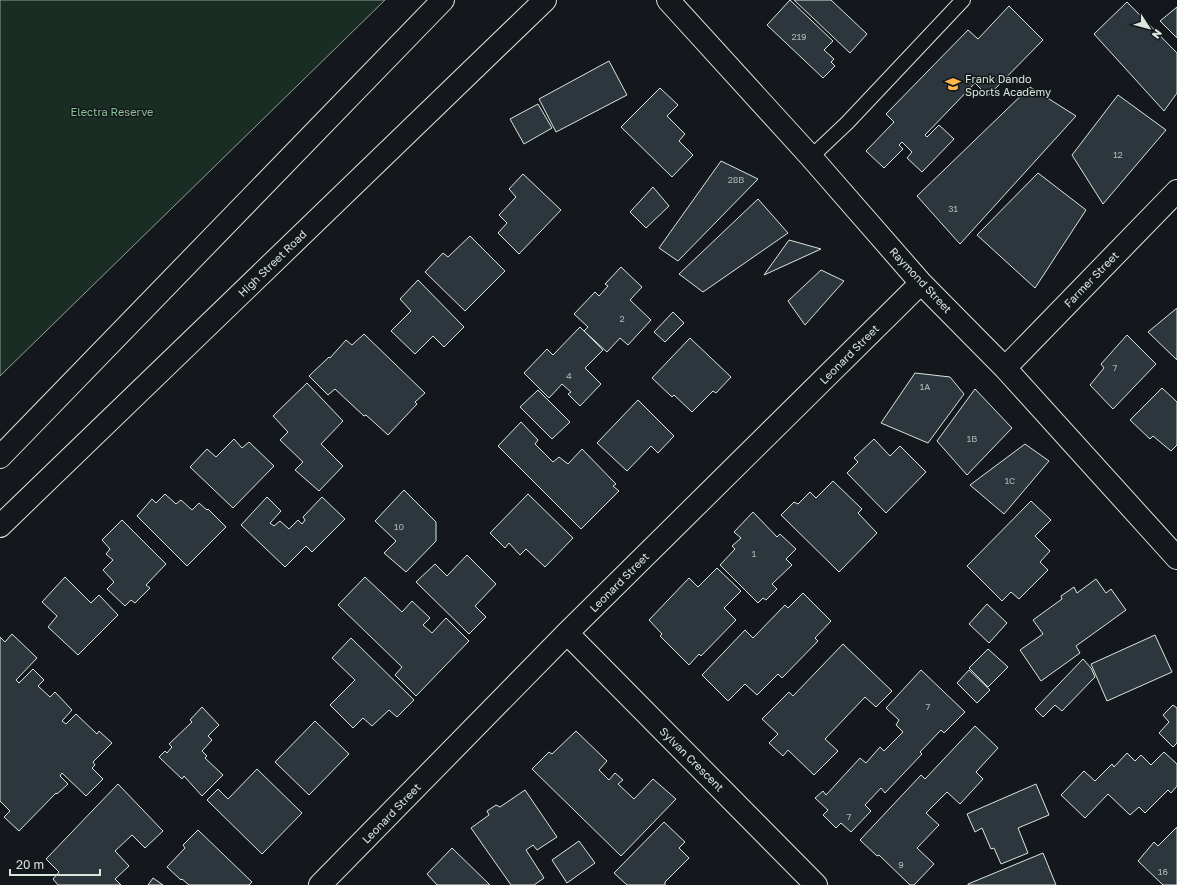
<svg xmlns="http://www.w3.org/2000/svg" width="1177" height="885" font-family="'Golos Text',sans-serif">
  <style>
    .green { fill: #1a2d24; stroke: #939e99 }
    .building { fill: #2c363c; stroke: #d8e6dc }
    .lines { fill: none; stroke-linecap: round; stroke-linejoin: round }
    .service-casing { stroke: #d8e6dc; stroke-width: 16 }
    .minor-casing { stroke: #d8e6dc; stroke-width: 24 }
    .primary-casing { stroke: #d8e6dc; stroke-width: 24 }
    .service { stroke: #14181c; stroke-width: 14 }
    .minor { stroke: #14181c; stroke-width: 22 }
    .primary { stroke: #14181c; stroke-width: 22 }
    .labels { text-anchor: middle; dominant-baseline: central; stroke-width: 3; stroke-linejoin: round; paint-order: stroke }
    .number-label { font-size: 9px; fill: #adbab4 }
    .poi-label { font-size: 11px; fill: #d8e6dc; stroke: #14181c; text-anchor: start }
    .park-label { font-size: 11px; fill: #8ac095; stroke: #14181c }
    .street-label { font-size: 11px; fill: #d8e6dc; stroke: #14181c }
  </style>
  <rect width="100%" height="100%" fill="#14181c"/>
  <!-- green -->
  <path class="green" d="M0,0H385L0,376Z"/>
  <!-- building -->
  <path class="building" d="M790,0L833,41L824,50L834,59L831,62L835,66L823,78L767,25Z
    M794,0H831L867,34L850,53Z
    M1127,2L1177,53V93L1164,111L1094,34Z
    M1009,6L1043,40L988,96L975,83L925,135L927,137L939,125L954,139L922,172L907,158L912,152L902,142L899,145L903,149L884,168L866,151L894,122L886,114L968,30L978,39Z
    M1177,7V38L1160,21Z
    M609,61L627,95L556,132L539,99Z
    M1030,87L1076,116L960,244L917,196Z
    M660,88L678,105L667,116L685,134L679,141L693,155L672,177L621,127Z
    M1118,95L1166,130L1103,204L1072,155Z
    M538,104L552,128L524,144L510,119Z
    M721,161L758,179L678,261L659,248Z
    M1038,173L1086,210L1035,288L977,235Z
    M523,174L561,210L519,254L498,233L507,223L499,215L516,197L509,189Z
    M653,187L669,206L646,228L630,212Z
    M758,199L788,233L703,292L679,274Z
    M470,236L505,271L465,311L425,272L443,253L448,257Z
    M789,240L821,249L764,275Z
    M621,267L642,287L630,300L651,320L628,345L620,338L607,352L584,331L588,327L574,314L595,292L599,296L608,286L605,284Z
    M821,270L844,281L805,325L788,301Z
    M418,280L464,327L444,347L433,336L415,354L391,331L411,311L400,299Z
    M1177,308V360L1148,332Z
    M673,312L684,323L665,342L654,332Z
    M580,327L603,350L585,368L601,384L580,406L568,394L571,392L562,384L549,398L524,373L547,349L553,355Z
    M364,334L425,393L415,402L417,404L388,435L366,415L364,416L335,389L328,395L309,376L329,357L330,358L346,340L352,345Z
    M1127,335L1156,364L1113,409L1090,385L1104,368L1101,364Z
    M690,338L731,377L716,393L713,391L692,412L674,395L672,397L652,378Z
    M915,373L950,377L964,394L928,443L881,423Z
    M307,383L343,421L321,444L343,466L319,491L295,470L303,462L280,440L288,432L273,416Z
    M1162,388L1177,402V445L1171,451L1153,436L1150,439L1130,420Z
    M975,389L1012,428L967,475L937,441Z
    M538,390L570,422L552,439L520,407Z
    M638,400L674,436L658,453L651,446L627,471L597,443Z
    M521,422L538,440L535,444L553,462L559,457L568,464L582,449L616,484L613,486L619,491L581,529L498,446Z
    M234,439L242,448L249,442L274,466L233,508L190,467L207,449L216,457Z
    M874,439L890,456L900,446L926,472L886,513L847,473L858,462L854,458Z
    M1025,444L1049,461L1004,514L970,485Z
    M833,481L862,509L858,513L877,533L839,572L781,515L794,502L798,504L810,492L816,498Z
    M404,490L436,522V541L406,572L384,553L396,541L375,521Z
    M165,494L176,504L181,500L192,510L199,503L207,510L208,509L226,527L187,566L137,516L152,499L156,503Z
    M528,494L573,538L545,567L526,549L520,555L509,543L505,548L490,533Z
    M267,497L281,511L270,523L274,526L280,521L289,529L298,520L302,524L305,520L303,517L322,497L345,519L312,552L306,546L285,567L241,525Z
    M1031,501L1051,520L1035,536L1050,551L1040,562L1048,570L1019,599L1011,592L1002,601L967,566Z
    M753,512L777,537L780,534L796,549L786,559L792,565L772,584L777,589L766,600L763,598L758,603L720,565L735,549L732,546L741,538L734,532Z
    M122,520L166,564L146,585L150,588L135,603L131,600L125,606L107,589L114,582L103,570L113,560L106,554L110,549L102,540Z
    M467,555L496,584L475,606L486,617L469,634L416,582L435,564L447,576Z
    M717,568L741,591L724,608L736,620L701,656L699,654L689,665L660,636L662,634L649,620L689,578L698,587Z
    M65,577L91,603L99,595L118,615L78,655L48,627L57,616L42,602Z
    M365,577L402,612L412,601L430,618L423,625L432,633L446,618L469,641L416,696L395,675L402,667L338,605Z
    M1096,579L1106,593L1111,589L1126,610L1076,646L1080,653L1041,681L1020,650L1043,634L1033,620L1062,599L1061,596L1074,587L1077,593Z
    M803,593L831,621L815,638L818,641L782,678L778,674L757,695L745,684L728,701L702,675L745,630L753,638L785,605L788,608Z
    M987,604L1007,623L989,643L969,624Z
    M12,634L37,658L16,680L19,683L33,669L44,680L38,686L50,697L55,692L72,710L62,721L66,724L76,714L97,734L99,731L112,743L93,762L95,765L92,768L103,779L86,796L62,773L60,776L68,784L57,794L56,793L19,831L4,817L10,811L0,801V637L5,642Z
    M1155,635L1172,672L1107,701L1091,664Z
    M351,638L414,700L397,717L389,710L372,726L363,718L353,728L330,705L355,680L332,658Z
    M843,644L892,691L876,707L865,697L825,739L838,751L814,775L788,750L783,756L769,743L778,734L762,719L789,692L793,696Z
    M988,649L1008,667L988,687L969,668Z
    M1083,659L1091,668L1095,677L1062,711L1055,705L1043,717L1035,709Z
    M921,670L965,712L944,733L941,730L920,752L922,754L885,793L881,788L865,805L871,811L851,832L841,823L836,828L823,815L828,810L815,798L823,791L826,795L860,758L866,763L880,747L884,751L903,732L896,725L899,720L886,708Z
    M969,670L990,690L977,703L957,683Z
    M1173,705L1177,708V743L1173,747L1159,733L1169,722L1163,715Z
    M202,707L219,725L208,736L212,740L202,751L207,756L205,758L223,775L202,796L184,776L182,779L159,757L165,751L167,753L172,747L169,744L192,722L190,720Z
    M315,721L349,754L309,795L275,762Z
    M975,726L998,748L976,772L983,779L960,804L947,792L926,813L939,825L917,848L934,864L914,885H910L879,855L877,856L860,840L921,775L925,779Z
    M576,731L607,761L599,770L609,780L615,773L623,780L618,784L634,799L653,779L676,799L621,856L532,769L549,752L552,754Z
    M1164,752L1177,764V786L1171,793L1168,790L1145,813L1139,807L1130,815L1108,794L1085,818L1061,795L1084,771L1095,781L1112,764L1114,767L1127,753L1135,761L1141,755L1151,765Z
    M257,769L302,813L262,854L207,800L218,789L228,799Z
    M118,784L163,831L145,848L132,835L115,851L129,866L115,879L121,885H58L53,879L59,872L46,859Z
    M1036,784L1049,815L1018,828L1028,853L1001,864L994,848L991,849L982,828L975,832L967,814Z
    M525,790L557,837L537,850L533,845L526,850L544,878L534,885H511L471,828L489,815L487,811L496,805L500,807Z
    M664,822L685,842L679,848L689,858L665,882V885H627L614,873Z
    M1177,827V885H1163L1138,861L1154,842L1158,846Z
    M198,830L252,882L249,885H189L182,879L181,880L167,867L185,848L183,845Z
    M579,841L595,863L567,883L552,860Z
    M452,848L490,885H437L427,874Z
    M1043,853L1056,885H968V884Z
    M153,878L163,885H148Z"/>
  <g class="lines">
    <defs>
      <path id="service" d="M811,157L847,123L963,0"/>
      <path id="minor" d="M668,0L811,157L921,283L1005,368L1177,558
        M1005,368L1177,191
        M567,633L816,885
        M320,885L567,633L921,283"/>
      <path id="primary" d="M0,457L443,0
        M0,526L545,0"/>
    </defs>
    <!-- service casing -->
    <use href="#service" class="service-casing"/>
    <!-- minor casing -->
    <use href="#minor" class="minor-casing"/>
    <!-- primary casing -->
    <use href="#primary" class="primary-casing"/>
    <!-- service -->
    <use href="#service" class="service"/>
    <!-- minor -->
    <use href="#minor" class="minor"/>
    <!-- primary -->
    <use href="#primary" class="primary"/>
  </g>
  <!-- icons -->
  <defs>
    <symbol id="school-bare" viewBox="-9 -9 18 18"><path d="M0-5L7-2L0 1L-7-2ZM-4 1L0 2.5L4 1V4Q0 6-4 4Z" fill="#ffb74d" stroke="#14181c" stroke-width="2.5" paint-order="stroke"/></symbol>
  </defs>
  <g fill-rule="evenodd">
    <use href="#school-bare" x="942" y="73" width="22" height="22"/>
  </g>
  <g class="labels">
    <!-- number labels -->
    <g class="number-label">
      <text x="799" y="36">219</text>
      <text x="1118" y="154">12</text>
      <text x="736" y="179">28B</text>
      <text x="953" y="208">31</text>
      <text x="622" y="318">2</text>
      <text x="1115" y="367">7</text>
      <text x="569" y="375">4</text>
      <text x="925" y="386">1A</text>
      <text x="972" y="438">1B</text>
      <text x="1010" y="480">1C</text>
      <text x="399" y="526">10</text>
      <text x="754" y="553">1</text>
      <text x="928" y="706">7</text>
      <text x="849" y="816">7</text>
      <text x="901" y="864">9</text>
      <text x="1163" y="871">16</text>
    </g>
    <!-- poi labels -->
    <g class="poi-label">
      <text x="965" y="78">Frank Dando<tspan x="965" dy="13">Sports Academy</tspan></text>
    </g>
    <!-- park labels -->
    <g class="park-label">
      <text x="112" y="111">Electra Reserve</text>
    </g>
    <!-- street labels -->
    <g class="street-label">
      <text transform="translate(272 263) rotate(-44)">High Street Road</text>
      <text transform="translate(1091 279) rotate(-46)">Farmer Street</text>
      <text transform="translate(921 280) rotate(47)">Raymond Street</text>
      <text transform="translate(849 354) rotate(-45)">Leonard Street</text>
      <text transform="translate(619 582) rotate(-45)">Leonard Street</text>
      <text transform="translate(692 759) rotate(45)">Sylvan Crescent</text>
      <text transform="translate(391 813) rotate(-46)">Leonard Street</text>
    </g>
  </g>
  <!-- north arrow -->
  <g transform="translate(1149 28) rotate(126)" stroke="#14181c" stroke-width="3" paint-order="stroke">
  <path d="M0-3L7 15L0 10L-7 15Z" fill="#d8e6dc"/>
  <text y="-6" font-size="11" font-weight="bold" text-anchor="middle" fill="#d8e6dc">N</text>
  </g>
  <!-- scale -->
  <path d="M10 869v6h90v-6" fill="none" stroke="#d8e6dc" stroke-width="2"/>
  <text x="16" y="869" font-size="12" fill="#d8e6dc" stroke="#14181c" stroke-width="3" paint-order="stroke">20 m</text>
</svg>
